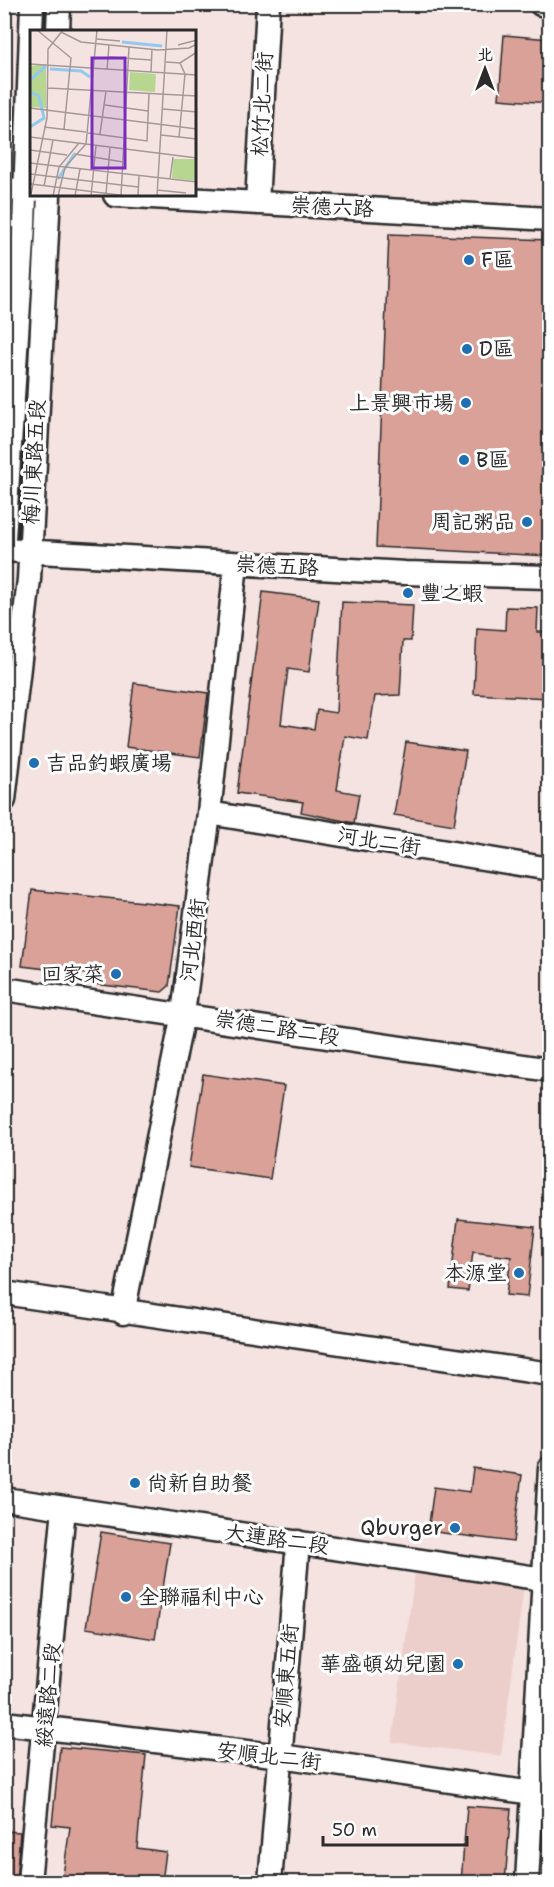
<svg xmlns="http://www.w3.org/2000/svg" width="554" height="1887" font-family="'Shantell Sans','LXGW WenKai TC',sans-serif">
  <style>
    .built { fill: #eccfcb }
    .building { fill: #daa199; stroke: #2b2b2b; stroke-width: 1.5 }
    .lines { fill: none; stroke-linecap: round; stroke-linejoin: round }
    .minor-casing { stroke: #2b2b2b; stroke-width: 27 }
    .minor { stroke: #fff; stroke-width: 22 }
    .poi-dot { fill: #1f6fb2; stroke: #fff; stroke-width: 2 }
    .labels { text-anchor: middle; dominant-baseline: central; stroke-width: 6; stroke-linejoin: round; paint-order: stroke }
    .street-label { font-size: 21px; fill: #2b2b2b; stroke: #fff }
    .poi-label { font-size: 21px; fill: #2b2b2b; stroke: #fff; text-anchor: start }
    .inset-river { fill: none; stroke: #92c9f1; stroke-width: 3 }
    .inset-road { fill: none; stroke: #a49998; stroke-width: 1.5 }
    .view { fill: #7b2cbf; fill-opacity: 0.15; stroke: #7b2cbf; stroke-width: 3 }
    .inset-edge { fill: none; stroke: #2b2b2b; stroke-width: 3 }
  </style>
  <rect width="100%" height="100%" fill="#f4e3e0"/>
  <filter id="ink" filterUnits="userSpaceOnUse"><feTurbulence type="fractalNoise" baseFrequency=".0167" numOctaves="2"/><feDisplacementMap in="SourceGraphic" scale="12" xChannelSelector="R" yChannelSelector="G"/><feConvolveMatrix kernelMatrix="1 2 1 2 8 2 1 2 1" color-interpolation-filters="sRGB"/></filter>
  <g filter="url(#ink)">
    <!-- built -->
    <path class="built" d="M415,1572L524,1586L501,1756L392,1742Z
      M549,1662V1882H534Z"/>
    <!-- building -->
    <path class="building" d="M504,35L549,39V103L499,99Z
      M389,234L549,240V556L376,547Z
      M263,592L319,599L309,672L288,669L281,724L314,729L317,710L336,713L342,602L413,605L411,641H403L400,695L375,696L368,740L345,736L337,790L359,794L354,823L301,812L303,802L237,793Z
      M506,607L538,608L537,632H549V698L474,694L477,628L505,630Z
      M134,683L208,693L200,757L126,747Z
      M406,742L466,751L454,825L394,815Z
      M32,890L180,906L169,986L162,992L94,984L95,975L22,966Z
      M203,1074L284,1086L270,1179L189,1167Z
      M458,1219L535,1227L527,1297L506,1295L511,1257L473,1252L468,1291L450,1289Z
      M473,1468L522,1475L513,1542L428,1531L434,1487L470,1492Z
      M101,1532L170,1543L155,1639L86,1628Z
      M60,1747L146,1755L137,1848L166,1852L162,1882H62L70,1827L52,1825Z
      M467,1806L511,1809L505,1882H461Z
      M4,1831L20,1832L16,1882H4Z"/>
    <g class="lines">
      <defs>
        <path id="minor" d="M541,4L550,5
          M58,32L59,4
          M4,189L32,191
          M115,195L550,219
          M257,203L268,4
          M4,539L24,225L32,4
          M4,550L405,573L550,577
          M4,800L29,579L49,195
          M209,813L550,869
          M4,989L550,1070
          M4,1293L550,1374
          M123,1313L183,1014L209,813L236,564
          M4,1499L550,1580
          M4,1723L281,1756L532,1793
          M29,1882L64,1508
          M270,1882L298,1542
          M527,1882L550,1468"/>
      </defs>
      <!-- minor casing -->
      <use href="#minor" class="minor-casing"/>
      <!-- minor -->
      <use href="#minor" class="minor"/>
    </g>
  </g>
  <!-- markers -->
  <g class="poi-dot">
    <circle cx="469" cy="260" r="6"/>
    <circle cx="467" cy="349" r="6"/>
    <circle cx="466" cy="403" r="6"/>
    <circle cx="464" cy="460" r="6"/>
    <circle cx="527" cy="522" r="6"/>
    <circle cx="408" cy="593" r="6"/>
    <circle cx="34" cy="763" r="6"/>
    <circle cx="116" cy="974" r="6"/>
    <circle cx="519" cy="1273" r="6"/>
    <circle cx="135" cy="1483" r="6"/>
    <circle cx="455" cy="1528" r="6"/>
    <circle cx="126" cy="1597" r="6"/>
    <circle cx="458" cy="1664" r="6"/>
  </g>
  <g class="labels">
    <!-- street labels -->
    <g class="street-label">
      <text transform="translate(262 104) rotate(-87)">松竹北二街</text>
      <text transform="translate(332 207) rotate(3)">崇德六路</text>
      <text transform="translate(34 462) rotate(-87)">梅川東路五段</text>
      <text transform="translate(277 566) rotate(3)">崇德五路</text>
      <text transform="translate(379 841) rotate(9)">河北二街</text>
      <text transform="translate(193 940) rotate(-83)">河北西街</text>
      <text transform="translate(277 1028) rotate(9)">崇德二路二段</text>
      <text transform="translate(277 1539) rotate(8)">大連路二段</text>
      <text transform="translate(286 1676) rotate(-85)">安順東五街</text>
      <text transform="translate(48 1695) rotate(-85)">綏遠路二段</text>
      <text transform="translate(269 1756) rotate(7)">安順北二街</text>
    </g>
    <!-- poi labels -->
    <g class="poi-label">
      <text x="481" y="260">F區</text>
      <text x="479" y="349">D區</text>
      <text x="454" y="403" text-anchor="end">上景興市場</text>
      <text x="476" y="460">B區</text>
      <text x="515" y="522" text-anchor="end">周記粥品</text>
      <text x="420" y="593">豐之蝦</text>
      <text x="46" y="763">吉品釣蝦廣場</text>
      <text x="104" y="974" text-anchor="end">回家菜</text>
      <text x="507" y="1273" text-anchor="end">本源堂</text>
      <text x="147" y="1483">尚新自助餐</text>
      <text x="443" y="1528" text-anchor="end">Qburger</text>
      <text x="138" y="1597">全聯福利中心</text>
      <text x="446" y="1664" text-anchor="end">華盛頓幼兒園</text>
    </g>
  </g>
  <!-- overview -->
  <g transform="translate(30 30)">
    <rect width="166" height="166" fill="#f4e3e0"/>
    <path d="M16,34V78L0,77V36ZM100,42L126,44L125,62L99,60ZM143,129H166V151L142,148Z" fill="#b7d791"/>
    <path class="inset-river" d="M92,12L132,16M20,39L51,41L60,47M0,50L16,36M0,62L9,66L14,88L0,97M28,149L45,123"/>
    <path class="inset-road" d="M7,0L41,28L34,99M31,2L51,12L128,20L159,18L167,14M67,9L90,11M148,15L167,10M78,27L121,30M136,32L150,33L167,22M0,34L167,45M77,40L79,15M121,42L122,19M18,58L167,66M75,75L118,81M0,78L167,99M133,79L167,82M14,97L56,102M58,103L117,111L119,63M70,104L76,61M131,105L167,109M0,107L167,128M149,107L155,44L150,33M56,114L67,0M0,120L37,125M45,124L93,132M0,133L167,152M0,144L108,157M140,149L143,127M1,154L97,166M14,156L23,110M127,160L156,163M1,164L17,88L18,19L33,0M76,164L80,118M23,166L29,137L49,113M28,166L35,137L56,114M45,166L50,139M61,166L66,116M91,166L99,17M108,166L109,145M127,166L137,0"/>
    <path class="view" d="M62,28H95V138H62Z"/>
    <rect width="166" height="166" class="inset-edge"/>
  </g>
  <!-- margin -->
  <rect width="554" height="1887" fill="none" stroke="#fff" stroke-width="24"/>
  <rect x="12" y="12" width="530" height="1863" fill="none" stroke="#2b2b2b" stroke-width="2" filter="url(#ink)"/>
  <!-- north arrow -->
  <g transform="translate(485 69)" stroke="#ffffff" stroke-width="4.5" paint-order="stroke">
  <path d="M0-4.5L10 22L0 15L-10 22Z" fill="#2b2b2b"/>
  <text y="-9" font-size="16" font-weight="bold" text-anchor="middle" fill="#2b2b2b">北</text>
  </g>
  <!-- scale -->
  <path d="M323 1836v9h144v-9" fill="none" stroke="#2b2b2b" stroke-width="3"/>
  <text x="332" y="1836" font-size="18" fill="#2b2b2b" stroke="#ffffff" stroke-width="4.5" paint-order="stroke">50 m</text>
</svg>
